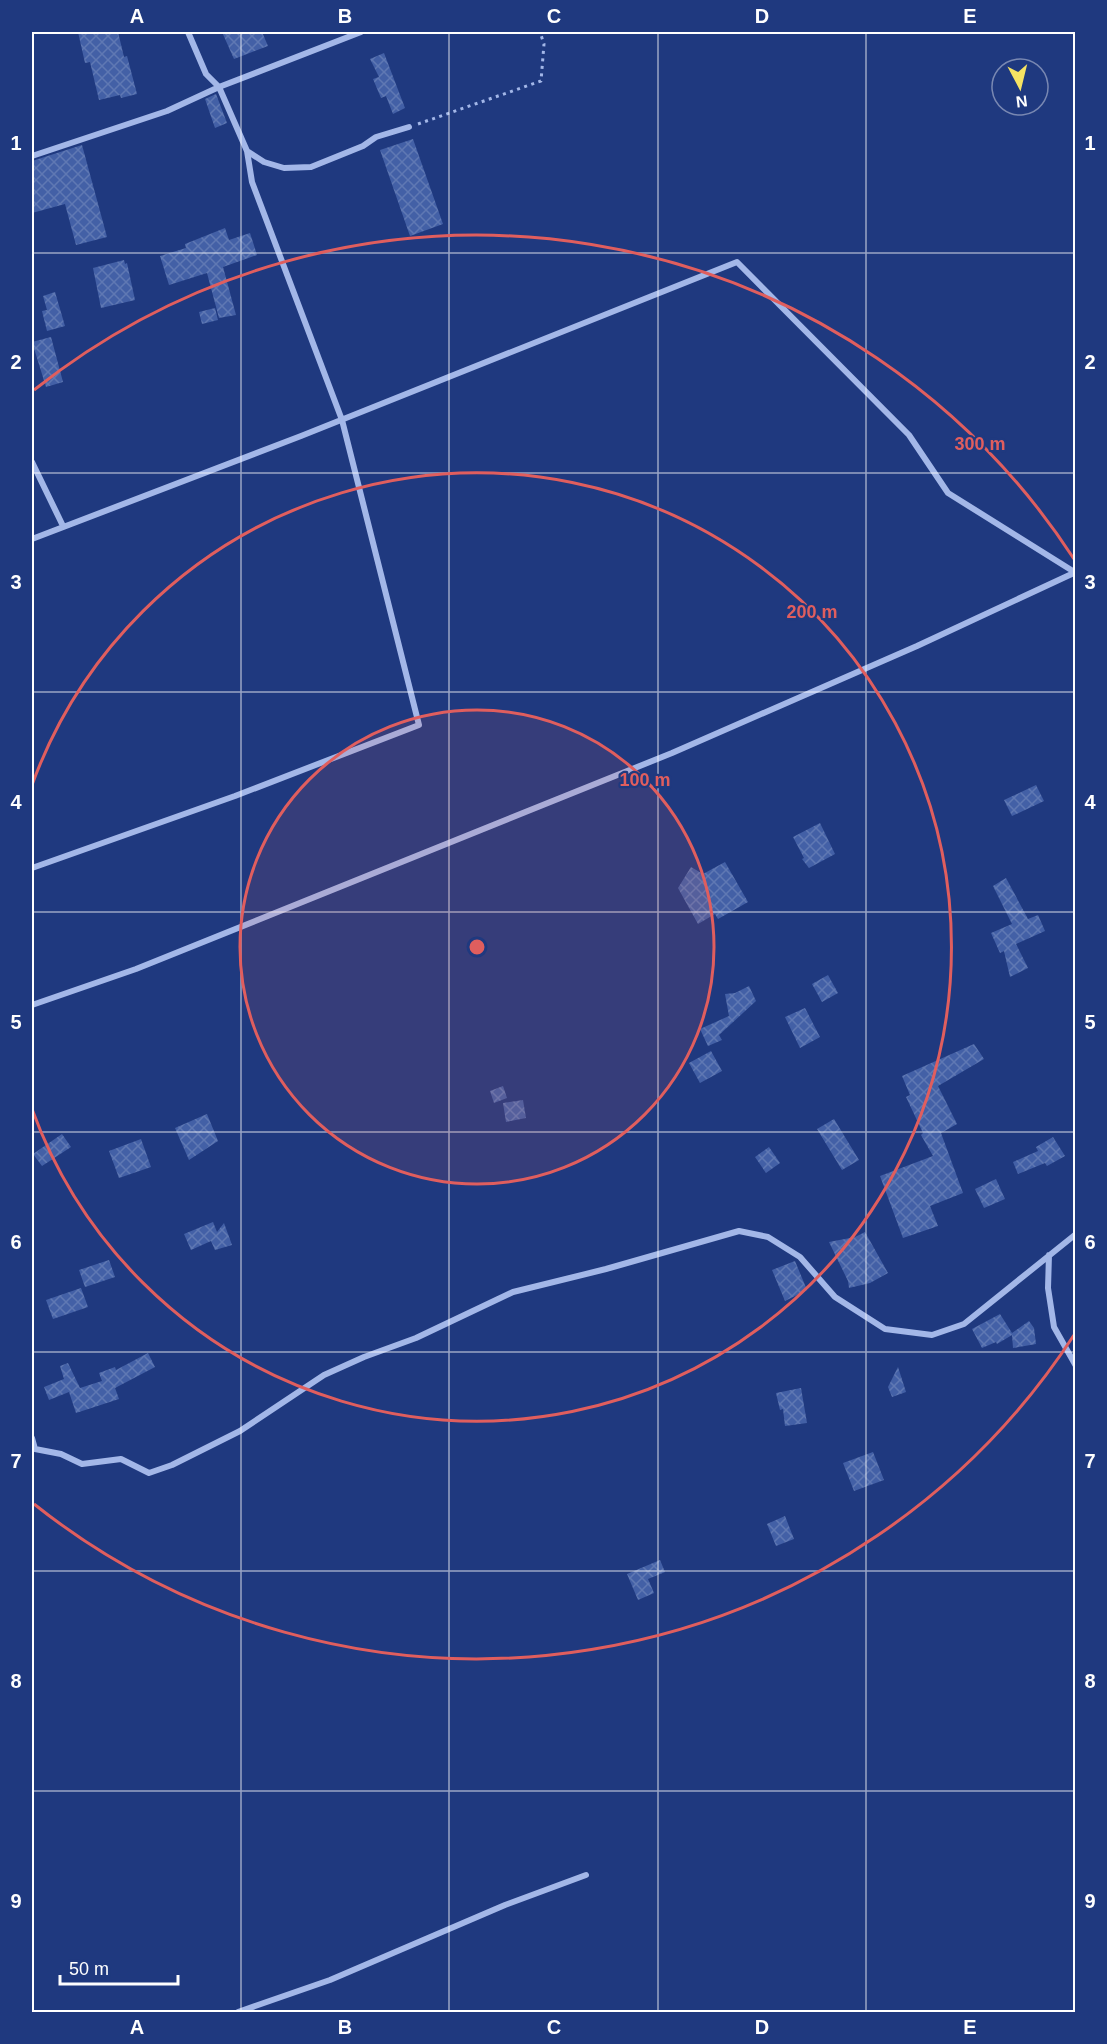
<svg xmlns="http://www.w3.org/2000/svg" width="1107" height="2044" font-family="Helvetica,sans-serif">
  <style>
    .building { fill: url(#building-cross-hatch) }
    .lines { fill: none; stroke-linecap: round; stroke-linejoin: round }
    .path { stroke: #a3b7e8; stroke-width: 3; stroke-dasharray: 3 4.5; stroke-linecap: butt }
    .minor { stroke: #a3b7e8; stroke-width: 6 }
    .grid { fill: none; stroke: #fff; stroke-width: 1.5; stroke-opacity: 0.55 }
    .ring { fill: none; stroke: #e05e5e; stroke-width: 3 }
    .centre { fill: #e05e5e; stroke: #1f397f; stroke-width: 3 }
    .ring-label { font-size: 18px; text-anchor: middle; font-weight: bold; fill: #e05e5e; stroke: #1f397f; stroke-width: 4.5; stroke-linejoin: round; paint-order: stroke }
    .neatline { fill: none; stroke: #fff; stroke-width: 2 }
    .grid-label { font-size: 20px; text-anchor: middle; font-weight: bold; fill: #fff }
  </style>
  <defs>
    <pattern id="building-cross-hatch" width="8" height="8" patternUnits="userSpaceOnUse" patternTransform="scale(1.5)"><rect width="8" height="8" fill="#4360a6"/><path d="M0 0l8 8M0 8l8-8" fill="none" stroke="#5f78b3"/></pattern>
  </defs>
  <rect width="100%" height="100%" fill="#1f397f"/>
  <!-- building -->
  <path class="building" d="M78,32H118L124,57L127,56L137,94L121,98L120,95L99,100L90,62L85,63Z
    M222,32H262L268,46L234,59Z
    M384,53L405,108L393,114L386,96L381,98L373,79L379,77L370,59Z
    M216,94L227,123L215,128L205,99Z
    M413,139L443,224L410,236L380,150Z
    M82,145L107,237L76,245L65,204L32,213V161Z
    M225,228L229,240L250,233L257,255L223,267L236,315L219,318L207,273L169,285L160,256L186,248L185,244Z
    M124,260L125,264L127,263L135,300L101,308L93,268Z
    M55,292L65,326L47,331L42,311L47,310L43,296Z
    M215,308L218,320L202,324L199,312Z
    M51,337L63,382L46,387L32,342Z
    M1036,785L1044,801L1012,816L1004,800Z
    M820,823L835,854L809,868L802,859L804,858L793,837Z
    M725,862L748,902L718,919L715,914L698,924L678,888L691,867L703,874Z
    M1006,878L1028,919L1038,915L1045,931L1016,944L1028,968L1010,977L1004,951L1000,953L991,933L1012,924L993,886Z
    M828,975L838,993L822,1002L812,984Z
    M749,986L756,1001L719,1035L722,1040L708,1046L700,1029L729,1016L725,994L735,993Z
    M805,1008L820,1037L800,1048L785,1017Z
    M974,1044L984,1059L938,1086L957,1124L941,1133L963,1193L930,1206L938,1226L903,1238L880,1176L933,1156L921,1135L923,1133L906,1097L910,1095L902,1076Z
    M711,1051L722,1071L700,1083L689,1063Z
    M503,1086L507,1098L494,1103L490,1091Z
    M523,1100L526,1118L506,1122L503,1103Z
    M207,1114L218,1141L189,1160L175,1128Z
    M834,1119L859,1160L842,1170L817,1129Z
    M62,1134L71,1147L42,1166L33,1154Z
    M1053,1137L1065,1156L1047,1166L1045,1163L1018,1174L1013,1162L1038,1151L1036,1147Z
    M141,1139L151,1167L119,1178L109,1151Z
    M769,1147L780,1163L766,1173L755,1157Z
    M996,1179L1005,1199L984,1208L975,1189Z
    M213,1222L217,1232L224,1223L232,1245L215,1250L211,1241L191,1250L184,1234Z
    M865,1232L888,1273L870,1283L849,1288L848,1281L829,1242L850,1238L851,1239Z
    M109,1260L115,1277L85,1287L79,1270Z
    M795,1261L807,1290L785,1301L772,1270Z
    M81,1288L88,1307L53,1319L46,1300Z
    M1000,1314L1012,1333L1029,1321L1034,1328L1036,1344L1013,1348L1012,1335L997,1344L996,1342L982,1348L972,1329Z
    M148,1353L155,1367L115,1388L119,1399L76,1413L69,1392L49,1400L44,1387L64,1379L60,1366L68,1363L80,1388L102,1381L99,1373L115,1367L116,1370Z
    M898,1367L906,1392L892,1397L888,1387Z
    M801,1388L807,1423L785,1426L783,1409L780,1410L776,1393Z
    M873,1452L884,1480L854,1491L843,1463Z
    M785,1516L794,1539L776,1546L767,1524Z
    M660,1560L665,1572L648,1579L654,1593L638,1600L627,1574Z"/>
  <g class="lines">
    <!-- path -->
    <path class="path" d="M418,124L541,81L544,44L540,32"/>
    <!-- minor -->
    <path class="minor" d="M188,32L206,74L219,87L247,151L264,162L284,168L311,167L363,146L376,137L409,127
      M32,156L167,111L219,87L361,32
      M32,462L63,526
      M32,539L301,436L737,262L909,435L948,493L1076,573
      M32,868L235,796L419,725L342,420L252,182L247,151
      M32,1005L136,969L672,753L917,646L1076,572
      M1049,1255L1048,1288L1054,1327L1076,1366
      M32,1438L35,1449L61,1454L82,1464L121,1459L149,1473L172,1465L240,1431L324,1375L364,1357L416,1338L513,1292L606,1269L739,1231L768,1237L800,1257L835,1297L885,1329L932,1335L964,1324L1076,1234
      M238,2012L330,1980L505,1905L586,1875"/>
  </g>
  <!-- grid -->
  <path class="grid" d="M241,32V2012M449,32V2012M658,32V2012M866,32V2012M32,253H1076M32,473H1076M32,692H1076M32,912H1076M32,1132H1076M32,1352H1076M32,1571H1076M32,1791H1076"/>
  <!-- distance rings -->
  <circle cx="477" cy="947" r="237" fill="#e05e5e" fill-opacity=".12"/>
  <g class="ring">
    <circle cx="477" cy="947" r="237"/>
    <path d="M32 785A474 474 0 1 1 32 1109"/>
    <path d="M1074 1335A712 712 0 0 1 34 1504M34 390A712 712 0 0 1 1074 559"/>
  </g>
  <circle cx="477" cy="947" r="9" class="centre"/>
  <g class="ring-label">
    <text x="980" y="450">300 m</text>
    <text x="812" y="618">200 m</text>
    <text x="645" y="786">100 m</text>
  </g>
  <!-- border -->
  <rect width="1107" height="2044" fill="none" stroke="#1f397f" stroke-width="66"/>
  <!-- north arrow -->
  <g transform="translate(1020 87) rotate(173)"><circle r="28" fill="#1f397f" stroke="#7988b2" stroke-width="1.5"/>
  <path d="M0-4.5L10 22L0 15L-10 22Z" fill="#f6e363"/>
  <text y="-9" font-size="16" font-weight="bold" text-anchor="middle" fill="#ffffff">N</text>
  </g>
  <!-- scale -->
  <path d="M60 1975v9h118v-9" fill="none" stroke="#ffffff" stroke-width="3"/>
  <text x="69" y="1975" font-size="18" fill="#ffffff" stroke="#1f397f" stroke-width="4.5" paint-order="stroke">50 m</text>
  <rect x="33" y="33" width="1041" height="1978" class="neatline"/>
  <g class="grid-label">
    <text x="137" y="23">A</text>
    <text x="345" y="23">B</text>
    <text x="554" y="23">C</text>
    <text x="762" y="23">D</text>
    <text x="970" y="23">E</text>
    <text x="16" y="150">1</text>
    <text x="1090" y="150">1</text>
    <text x="16" y="369">2</text>
    <text x="1090" y="369">2</text>
    <text x="16" y="589">3</text>
    <text x="1090" y="589">3</text>
    <text x="16" y="809">4</text>
    <text x="1090" y="809">4</text>
    <text x="16" y="1029">5</text>
    <text x="1090" y="1029">5</text>
    <text x="16" y="1249">6</text>
    <text x="1090" y="1249">6</text>
    <text x="16" y="1468">7</text>
    <text x="1090" y="1468">7</text>
    <text x="16" y="1688">8</text>
    <text x="1090" y="1688">8</text>
    <text x="16" y="1908">9</text>
    <text x="1090" y="1908">9</text>
    <text x="137" y="2034">A</text>
    <text x="345" y="2034">B</text>
    <text x="554" y="2034">C</text>
    <text x="762" y="2034">D</text>
    <text x="970" y="2034">E</text>
  </g>
</svg>
